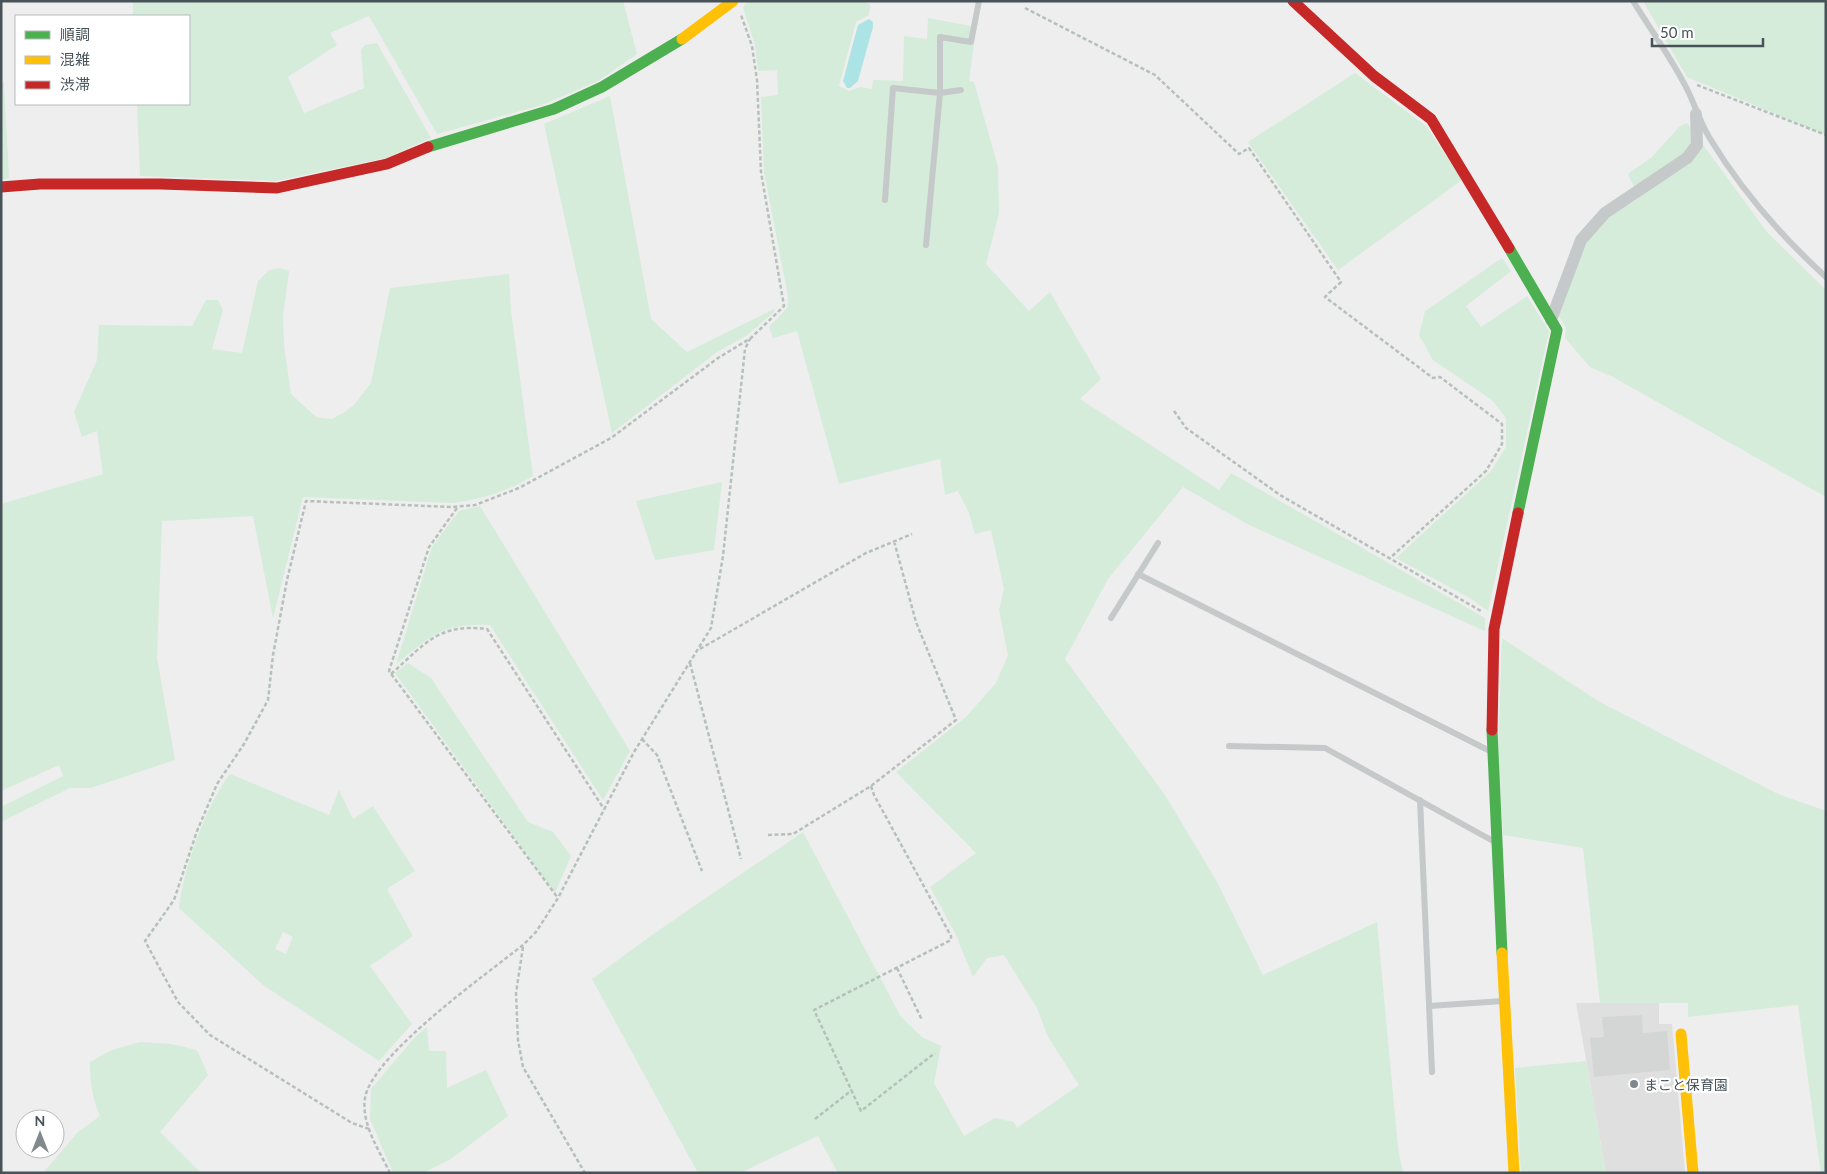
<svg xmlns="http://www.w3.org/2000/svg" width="1827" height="1174" font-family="Lato,'Noto Sans JP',sans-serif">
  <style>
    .education { fill: #e0dfe0 }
    .green { fill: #d4ecd9; fill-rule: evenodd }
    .water { fill: #ace4e6 }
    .building { fill: #d4d6d6 }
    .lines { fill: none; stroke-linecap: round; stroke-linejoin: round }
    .path { stroke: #b6c0bb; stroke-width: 2.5; stroke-dasharray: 4 2.5; stroke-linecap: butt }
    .lane { stroke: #c5c9c9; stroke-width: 6 }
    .street { stroke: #c5c9c9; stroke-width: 12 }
    .fast { stroke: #4caf50; stroke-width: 11 }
    .slow { stroke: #ffc107; stroke-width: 11 }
    .jam { stroke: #c62828; stroke-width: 11 }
    .poi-dot { fill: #81898c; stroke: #fff; stroke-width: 2 }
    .labels { text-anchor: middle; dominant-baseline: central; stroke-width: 4.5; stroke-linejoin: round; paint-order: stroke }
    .poi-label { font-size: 14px; fill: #475358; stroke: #fff; text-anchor: start }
  </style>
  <rect width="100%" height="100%" fill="#eee"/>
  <!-- education -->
  <path class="education" d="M1659,1002V1024H1672L1685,1173H1606L1576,1003Z"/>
  <!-- green -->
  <path class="green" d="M133,1H623L637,54L598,81L542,105L437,134L369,16L330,33L337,45L288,77L304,113L364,88L361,50L365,45L377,43L431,138L386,158L276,181L140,176L137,104H189V16H133Z
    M748,1H860L870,4L869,15L856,22L839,86L849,91L860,87L872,89L873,80L903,81L904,36L927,39L928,18L976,27L969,81L974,82L998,167L999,213L986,264L1029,311L1050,292L1101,379L1080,399L1219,490L1231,473L1485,618V631L1249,525L1183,487L1108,579L1065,659L1165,795L1216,880L1263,975L1377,922L1398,1148L1403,1173H838L818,1136L740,1173H698L592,979L652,935L803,832L901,1017L922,1037L941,1046L934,1083L964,1136L995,1118L1014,1122L1017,1128L1079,1085L1048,1037L1037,1008L1004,955L987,958L973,977L955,933L930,887L976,853L896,772L966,717L996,683L1008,655L999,610L1004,589L991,530L975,534L969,513L958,491L945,495L940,459L839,484L797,331L773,338L769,327L788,307V296L764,172L761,97L778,95L777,70L758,71L755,45L743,7Z
    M1643,1H1826V135L1687,77Z
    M1355,73L1426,126L1462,180L1338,270L1248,142Z
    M1,81L4,83L9,178L1,180Z
    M610,96L651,319L687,352L774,309V312L746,336L717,352L612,433L544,124Z
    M1687,123L1767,232L1826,290V497L1613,377L1590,367L1565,338L1566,328L1558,315L1585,242L1608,218L1639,198L1628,174L1652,157L1680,126Z
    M1502,258L1511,271L1466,306L1481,327L1527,296L1549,331L1488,611L1473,600L1396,558L1491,471L1506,447V418L1492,400L1433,360L1419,335L1425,311Z
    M280,268L289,271L283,316L284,345L291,394L316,417L332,419L343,413L354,405L371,383L390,288L509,274L511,311L533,476C508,491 481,500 452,503L303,497L273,618L253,516L162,521L157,658L175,760L91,788H70L1,822V807L63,776L59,765L1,791V504L103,474L97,431L82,437L74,412L97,360L99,325L192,326L206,300H218L223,310L212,349L242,353L258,281L269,270Z
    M722,482L714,550L655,560L636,501Z
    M480,506L630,751L603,800L490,625C442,623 431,636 396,664L432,547L459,511Z
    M1502,638L1598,701L1778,794L1826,811V1173H1821L1819,1160L1798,1005L1688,1017V1003H1600L1583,848L1503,835L1498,750Z
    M408,663L431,678L528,822L553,832L571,856L555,893L395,673Z
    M230,774L329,815L339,790L353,819L373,806L415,871L387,889L413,936L370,966L412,1024L379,1061L263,985L179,908C183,871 206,804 230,774ZM283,932L293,937L286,954L275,949Z
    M427,1027L429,1051H446L447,1088L486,1070L508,1116L451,1159L423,1173H393L370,1119L371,1089L415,1037Z
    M140,1042L171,1044L197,1050L208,1075L160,1132L201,1173H43L78,1132L100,1116C92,1097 90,1082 90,1062L112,1050Z
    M1586,1061L1606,1173H1521L1515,1068Z"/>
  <!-- water -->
  <path class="water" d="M869,19L873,22V27L858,81L850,88H847L843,81L858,25Z"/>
  <!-- building -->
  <path class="building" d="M1642,1015L1643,1033L1667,1031L1670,1070L1594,1077L1590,1038L1604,1037L1602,1017Z"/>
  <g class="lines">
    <!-- path -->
    <path class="path" d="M1025,8L1155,75L1239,154L1249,148L1341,282L1325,297L1433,378L1440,377L1502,424V444L1486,471L1390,558
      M1697,85L1826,135
      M1174,411L1186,428L1280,495L1481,611
      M457,508L429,547L389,671L558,898
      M700,649L866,553L912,534
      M690,663L741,859
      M391,674C425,644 438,623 487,629L604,809
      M642,739L657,755L702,871
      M871,786L874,795L951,936V940L814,1010L861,1111L935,1053
      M768,835L793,834L871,786L956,720L916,622L894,541
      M523,947L516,993L518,1040L523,1067L585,1173
      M897,968L922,1020
      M815,1119L852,1090
      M369,1129L352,1123L210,1035L178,1002L145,941L174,900L197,831L217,784L244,744L268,700L273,655L287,580L306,501L452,507L475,505L519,488L611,438L718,358L751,338L784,306L761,172L757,80L752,46L741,15
      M390,1173C379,1150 361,1124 365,1098C372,1055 488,973 523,945L536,932L558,898L634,752L711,628L723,556L745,349L750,339"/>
    <!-- lane -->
    <path class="lane" d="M1633,1C1651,30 1672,59 1687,89C1695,105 1700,122 1709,137C1741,190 1781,236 1826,277
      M885,200L893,88L940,93L961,90
      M926,245L940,93V37L971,42L979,1
      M1138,574L1488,750
      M1111,618L1158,543
      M1229,746L1325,748L1493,841
      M1420,800L1432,1072
      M1429,1006L1503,1001"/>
    <!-- street -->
    <path class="street" d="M1551,320L1581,240L1605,213L1687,158L1697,145L1696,114"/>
    <!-- fast -->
    <path class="fast" d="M428,147L554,109L602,87L682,39
      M1509,248L1557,330L1518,513
      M1492,730L1502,953"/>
    <!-- slow -->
    <path class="slow" d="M682,39L733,1
      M1502,953L1514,1173
      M1681,1034L1693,1173"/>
    <!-- jam -->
    <path class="jam" d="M1293,1L1374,76L1431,119L1509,248
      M1,187L40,184H161L277,188L387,164L428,147
      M1492,730L1494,629L1518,513"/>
  </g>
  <!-- markers -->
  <circle class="poi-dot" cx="1634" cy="1084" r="5"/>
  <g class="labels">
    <!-- poi labels -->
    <g class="poi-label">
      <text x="1644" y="1084">まこと保育園</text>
    </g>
  </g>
  <!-- border -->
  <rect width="1827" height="1174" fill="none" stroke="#475358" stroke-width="5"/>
  <!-- legend -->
  <rect x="15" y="15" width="175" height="90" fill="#ffffff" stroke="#b5babc"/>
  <rect x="25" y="31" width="25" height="8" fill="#4caf50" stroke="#b5babc"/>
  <text x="60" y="40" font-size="15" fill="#475358">順調</text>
  <rect x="25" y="56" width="25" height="8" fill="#ffc107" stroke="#b5babc"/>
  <text x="60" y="65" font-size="15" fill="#475358">混雑</text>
  <rect x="25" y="81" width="25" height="8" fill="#c62828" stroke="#b5babc"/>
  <text x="60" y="90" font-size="15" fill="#475358">渋滞</text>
  <!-- north arrow -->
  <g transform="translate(40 1134)"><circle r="24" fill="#ffffff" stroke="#b5babc"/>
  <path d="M0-4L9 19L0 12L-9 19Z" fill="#81898c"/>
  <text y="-8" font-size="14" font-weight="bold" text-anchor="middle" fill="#475358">N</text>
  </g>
  <!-- scale -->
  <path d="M1652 38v8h111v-8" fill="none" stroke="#475358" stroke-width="2.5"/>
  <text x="1660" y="38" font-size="15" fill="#475358" stroke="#ffffff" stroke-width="4" paint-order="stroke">50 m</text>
</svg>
